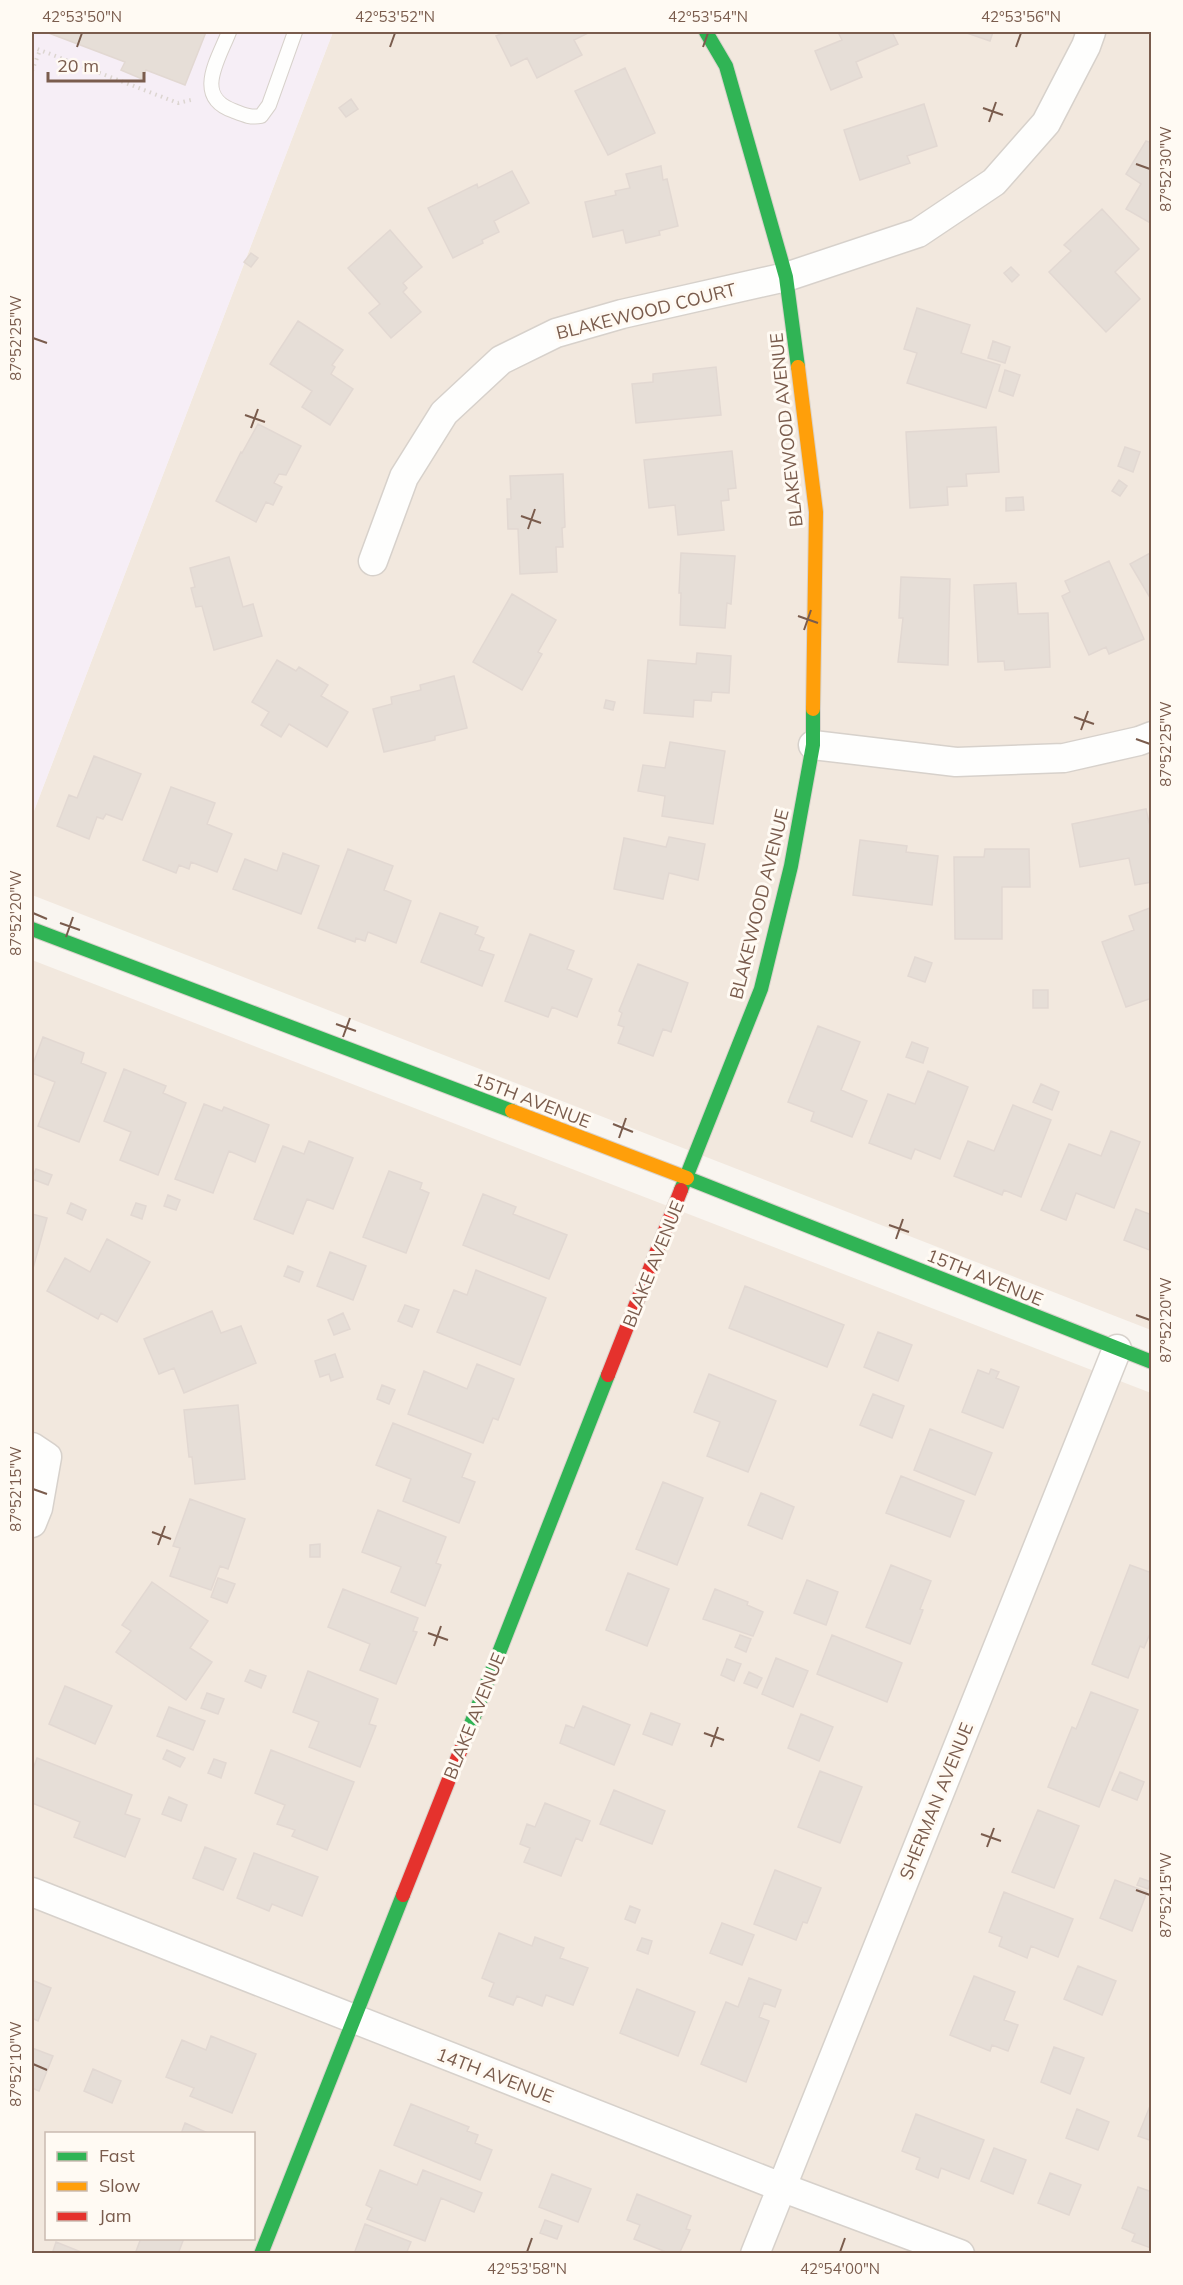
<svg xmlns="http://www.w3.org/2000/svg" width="1183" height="2285" font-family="Mulish,sans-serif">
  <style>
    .residential { fill: #f2e8de; fill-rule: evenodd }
    .education { fill: #f6eef6 }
    .building { fill: #e6ded7; stroke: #e2d8d2; stroke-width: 1.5 }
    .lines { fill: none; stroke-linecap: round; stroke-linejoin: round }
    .lane-casing { stroke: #d7d1cb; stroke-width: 16 }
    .street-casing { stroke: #d7d1cb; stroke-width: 31 }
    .fast-casing { stroke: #d9d2cb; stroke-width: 16 }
    .slow-casing { stroke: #d9d2cb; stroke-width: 16 }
    .jam-casing { stroke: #d9d2cb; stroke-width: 16 }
    .path { stroke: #dcd5d0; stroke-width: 4; stroke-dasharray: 1.5 4.5; stroke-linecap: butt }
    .lane { stroke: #fefefd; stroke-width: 14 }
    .street { stroke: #fefefd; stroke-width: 28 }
    .fast { stroke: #30b455; stroke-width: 14 }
    .slow { stroke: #ff9f0a; stroke-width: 14 }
    .jam { stroke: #e5322d; stroke-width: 14 }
    .ticks { fill: none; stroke: #7a5c4d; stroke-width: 2 }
    .labels { text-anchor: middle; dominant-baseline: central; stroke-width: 6; stroke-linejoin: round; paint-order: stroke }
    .street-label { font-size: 18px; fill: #7a5c4d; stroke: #fffaf3 }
    .neatline { fill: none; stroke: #7a5c4d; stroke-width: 2 }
    .ticks-label { font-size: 15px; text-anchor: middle; fill: #7a5c4d }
  </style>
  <rect width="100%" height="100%" fill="#f9f5f0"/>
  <!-- residential -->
  <path class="residential" d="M333,32H1151V1330L32,895V816Z
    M32,960L1151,1393V2253H32ZM46,2134H254V2238H46Z"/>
  <!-- education -->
  <path class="education" d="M32,32H333L32,816Z"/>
  <!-- building -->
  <path class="building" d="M46,32H206L185,85L146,70L142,79L121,70L125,62Z
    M506,32H587L588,33L574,40L582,55L537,78L527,58L511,66L496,36Z
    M838,32H892L898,44L856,62L862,77L831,90L815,51L842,40Z
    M964,32H993L990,41Z
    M625,68L655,133L608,155L575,91Z
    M351,99L358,109L346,117L339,108Z
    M924,104L937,146L907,156L910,163L860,180L844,130Z
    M1146,141L1152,143V224L1126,209L1141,184L1126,174Z
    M661,166L663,180L667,179L678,226L659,231L660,235L626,243L623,230L593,237L585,202L616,195L615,191L630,188L626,174Z
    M512,171L529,203L494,221L499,232L482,240L483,243L453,258L428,208L477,184L478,188Z
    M1102,209L1139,249L1115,272L1140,299L1106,332L1049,272L1071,251L1064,245Z
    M390,230L422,267L403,283L407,288L403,292L421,312L391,338L369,313L380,304L348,268Z
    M251,253L258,258L251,267L244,262Z
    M1011,267L1019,275L1012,282L1004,273Z
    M917,308L970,325L961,353L1000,365L986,408L907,383L917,353L904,349Z
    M298,321L343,350L332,365L335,367L331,374L353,389L330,425L302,407L312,391L270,364Z
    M993,341L1010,347L1005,363L988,358Z
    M716,367L721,415L636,423L632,384L653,382V374Z
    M1005,370L1020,375L1013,396L999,391Z
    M258,424L301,446L286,475L279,474L274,483L282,487L273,505L266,502L256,522L216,501L241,452L242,453Z
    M996,427L999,472L966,474L967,486L947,487L948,505L910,508L906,432Z
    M1125,447L1140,452L1133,472L1118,466Z
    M732,451L736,488L728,489L729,500L721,501L724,530L678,535L675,505L649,508L644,460Z
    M563,474L565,527L562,528L563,547H556L557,572L520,574L518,529H508L507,499H511L510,476Z
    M1119,480L1127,486L1120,496L1112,491Z
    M1023,497L1024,510L1006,511V498Z
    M1152,552V601L1130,564Z
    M681,553L735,556L731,604L727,603L725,628L680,625L681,593H679Z
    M229,557L243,607L253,604L262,636L214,650L202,606L196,607L191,588L195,587L190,568Z
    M1109,561L1144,639L1109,654L1106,647L1089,655L1062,596L1070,592L1065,581Z
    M901,577L950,579L948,665L898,662L903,618H899Z
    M1016,583L1018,614L1048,613L1050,667L1005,670L1004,661L978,662L974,585Z
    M512,594L556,620L538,652L542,654L522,690L473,662Z
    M697,653L731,656L729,693L712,692L711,701L694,700L693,717L644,713L648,660L696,664Z
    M277,660L296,671L299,667L328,685L321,696L348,712L327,747L289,724L281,737L261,725L269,712L252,702Z
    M454,676L467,728L435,736V740L384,752L373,709L392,704L391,697L421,690L420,685Z
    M606,700L615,702L613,710L604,708Z
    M670,742L725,751L713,824L662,816L665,796L638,791L643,765L665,768Z
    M94,756L141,774L122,820L106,814L103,819L97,817L89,839L57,826L69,795L77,798Z
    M171,787L215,803L207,824L232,834L217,872L191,862L189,869L179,865L176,873L143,860Z
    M1146,809L1152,835V882L1135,885L1129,858L1080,867L1072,824Z
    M669,837L705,844L698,880L669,873L663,899L614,889L624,838L666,847Z
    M860,840L907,846L906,852L938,856L932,905L853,895Z
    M348,849L393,866L384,890L411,901L396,943L368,932L365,941L356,938L355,942L318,928Z
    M985,849H1029L1030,887H1002V939H955L954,857H984Z
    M283,853L319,866L301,914L233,889L245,859L277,871Z
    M1152,907V998L1126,1007L1102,942L1134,930L1129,916Z
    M440,913L478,927L475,934L484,938L479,950L494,955L482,986L421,962Z
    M530,934L574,951L567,969L592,979L577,1017L552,1007L548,1017L505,1001Z
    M915,957L932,963L925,982L908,976Z
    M638,964L688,983L671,1032L663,1029L653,1056L618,1043L624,1027L618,1025L622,1013L619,1011Z
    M1033,990H1048V1008H1033Z
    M818,1026L860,1042L841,1090L867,1101L852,1137L811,1121L814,1112L788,1102Z
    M43,1037L84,1053L81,1063L106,1073L79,1142L38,1126L55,1082L32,1073V1067Z
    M912,1042L928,1048L923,1063L906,1057Z
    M124,1069L166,1086L163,1093L186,1103L158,1175L120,1160L131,1132L104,1121Z
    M928,1071L968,1087L940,1159L915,1149L911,1159L869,1143L888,1094L915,1104Z
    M1041,1084L1059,1092L1052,1110L1033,1102Z
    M204,1104L222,1111L224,1107L269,1125L255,1162L229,1151L213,1193L175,1179Z
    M1013,1105L1051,1120L1021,1197L1004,1190L1002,1195L954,1176L968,1141L994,1151Z
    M1111,1131L1140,1142L1114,1208L1076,1193L1066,1220L1041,1210L1069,1144L1101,1156Z
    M309,1141L353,1158L333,1209L307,1199L293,1234L254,1219L283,1146L304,1154Z
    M36,1169L52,1175L48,1185L32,1179Z
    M389,1171L422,1183L420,1189L429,1193L406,1253L363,1237Z
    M483,1194L516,1207L513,1214L567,1235L549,1279L463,1245Z
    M168,1195L180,1200L176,1210L164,1206Z
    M71,1203L86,1210L82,1220L67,1213Z
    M136,1203L146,1206L142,1219L131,1215Z
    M1136,1209L1152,1215V1251L1124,1240Z
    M32,1214L47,1218L32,1272Z
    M107,1239L150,1262L117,1322L101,1313L98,1319L47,1291L65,1258L90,1272Z
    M330,1252L366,1266L353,1300L317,1286Z
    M288,1266L303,1272L299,1282L284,1276Z
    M476,1270L546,1298L520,1365L437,1332L454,1290L467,1295Z
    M745,1286L844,1325L827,1367L729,1328Z
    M405,1305L419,1310L412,1327L398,1321Z
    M212,1311L221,1333L241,1326L256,1363L184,1393L174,1368L159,1374L144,1339Z
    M343,1313L350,1329L334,1335L328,1320Z
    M878,1332L912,1345L898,1381L864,1367Z
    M335,1354L343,1377L331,1381L329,1374L320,1377L315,1361Z
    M477,1364L514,1379L498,1420L493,1418L483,1443L408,1414L424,1371L467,1389Z
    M991,1369L999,1372L996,1378L1019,1387L1003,1428L962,1412L978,1370L989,1374Z
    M709,1374L776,1401L748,1472L707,1456L720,1422L694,1412Z
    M382,1385L395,1390L389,1404L377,1399Z
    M873,1394L904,1406L892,1438L860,1425Z
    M238,1405L245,1479L195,1484L192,1457H189L184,1410Z
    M393,1423L471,1454L462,1477L475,1482L459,1523L403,1501L411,1479L376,1465Z
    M930,1429L992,1453L975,1495L914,1470Z
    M901,1476L964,1501L950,1537L886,1513Z
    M663,1482L703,1498L677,1565L636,1549Z
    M761,1493L794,1507L782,1539L748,1525Z
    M190,1499L245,1519L228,1569L220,1566L211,1590L170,1576L180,1548L173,1546Z
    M378,1510L446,1537L436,1563L441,1565L425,1606L391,1592L401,1567L362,1552Z
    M320,1544V1557H310V1545Z
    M891,1565L931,1581L920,1609L923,1610L910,1644L866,1627Z
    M1130,1565L1152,1573V1638L1149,1636L1144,1648L1140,1646L1128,1678L1092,1664Z
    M628,1573L669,1589L647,1646L606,1630Z
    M218,1578L235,1584L227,1603L211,1597Z
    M807,1580L838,1592L826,1625L794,1613Z
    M152,1582L208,1621L190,1648L212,1662L186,1700L116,1652L131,1631L122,1625Z
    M343,1589L418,1618L413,1631L417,1632L396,1684L360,1670L370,1644L328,1627Z
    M715,1589L748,1602L747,1605L763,1612L753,1636L703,1619Z
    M740,1635L751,1639L746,1652L735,1647Z
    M832,1635L902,1663L887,1702L817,1674Z
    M776,1658L808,1671L793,1707L762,1694Z
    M727,1659L741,1664L734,1681L721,1675Z
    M250,1670L266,1676L261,1688L245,1681Z
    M308,1671L378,1699L369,1724L376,1726L360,1767L309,1747L319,1722L293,1712Z
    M749,1672L762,1678L757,1688L744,1683Z
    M65,1686L112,1706L95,1744L49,1724Z
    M1091,1692L1138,1710L1099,1807L1048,1787L1072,1727L1076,1729Z
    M207,1693L224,1699L218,1714L201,1708Z
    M583,1706L630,1725L614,1765L560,1743L566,1725L574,1728Z
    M169,1707L205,1721L193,1750L157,1736Z
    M651,1713L680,1724L672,1745L643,1734Z
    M801,1714L833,1727L819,1761L788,1748Z
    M167,1750L185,1758L180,1767L163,1759Z
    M271,1750L354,1782L327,1850L292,1836L295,1830L277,1824L285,1805L255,1793Z
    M37,1758L132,1795L125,1814L140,1819L125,1857L74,1837L80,1822L32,1803V1772Z
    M214,1759L226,1763L221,1778L208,1773Z
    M820,1771L862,1787L840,1843L798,1827Z
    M1120,1772L1144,1782L1137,1800L1112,1790Z
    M614,1790L665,1811L652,1844L600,1824Z
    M169,1797L187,1805L181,1821L162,1814Z
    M545,1803L590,1821L582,1841L576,1838L561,1876L524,1862L530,1848L520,1844L527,1824L535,1827Z
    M1038,1810L1079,1826L1054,1888L1012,1872Z
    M205,1847L236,1859L223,1890L193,1878Z
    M254,1853L318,1877L302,1916L272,1904L269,1911L237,1898Z
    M775,1870L821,1888L807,1923L803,1922L796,1940L754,1924Z
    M1140,1878L1151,1882L1148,1889L1137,1885Z
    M1115,1880L1147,1892L1132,1931L1100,1918Z
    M1004,1892L1073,1919L1058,1957L1031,1946L1027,1958L999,1946L1002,1937L989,1932Z
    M630,1906L640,1910L635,1923L625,1919Z
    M722,1923L754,1935L742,1965L710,1953Z
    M499,1933L532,1946L535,1937L564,1948L560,1958L588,1968L573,2005L546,1995L542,2006L517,1996L513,2005L489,1996L494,1983L482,1978Z
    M642,1938L652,1941L648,1954L637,1950Z
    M1078,1966L1116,1981L1102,2015L1064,1999Z
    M974,1976L1015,1992L1004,2020L1018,2025L1008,2051L992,2045L990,2051L950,2035Z
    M749,1978L781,1990L775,2007L764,2003L759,2017L769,2021L746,2082L701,2064L726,2002L738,2007Z
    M32,1980L51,1988L38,2021L32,2018Z
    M637,1989L695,2012L678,2056L620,2033Z
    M211,2036L256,2054L232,2113L190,2096L194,2088L166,2077L182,2040L206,2050Z
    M1054,2047L1084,2058L1070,2094L1041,2082Z
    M32,2048L53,2056L39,2091L32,2088Z
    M93,2069L121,2081L112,2103L84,2091Z
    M1152,2101V2141L1138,2136Z
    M411,2104L469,2127L467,2131L478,2135L475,2143L492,2150L480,2180L394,2145Z
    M1077,2109L1109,2122L1098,2150L1066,2138Z
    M916,2114L984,2140L969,2179L941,2168L938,2178L916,2169L920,2158L902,2151Z
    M185,2123L210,2134H181Z
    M994,2148L1026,2160L1013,2194L981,2181Z
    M380,2170L417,2185L423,2170L482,2193L474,2212L441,2198L425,2241L367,2219L372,2208L366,2205Z
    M1050,2173L1081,2185L1069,2215L1038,2203Z
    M552,2174L591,2189L578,2222L539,2207Z
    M1138,2187L1152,2192L1151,2248L1132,2241L1135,2234L1122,2228Z
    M637,2194L691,2216L686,2229L690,2230L679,2254H671L634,2239L640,2225L627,2220Z
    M545,2220L562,2226L557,2239L540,2233Z
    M365,2224L411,2242L406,2254H354Z
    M141,2238H184L178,2254H135Z
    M56,2242L86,2254H52Z"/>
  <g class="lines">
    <defs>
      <path id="lane" d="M229,32C218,60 193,97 234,111C244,115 251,118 261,116L269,105L295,32"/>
      <path id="street" d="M373,561L404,477L444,413L501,360L556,333L622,314L786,277L918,233L994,182L1046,123L1086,46L1091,32
        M813,745L956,762L1064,758L1139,741L1152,736
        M32,1447L47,1457L38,1508L32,1523
        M32,1892L781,2187L960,2254
        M755,2254L1117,1349"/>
      <path id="fast" d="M706,32L726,66L786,277L798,367
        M32,929L512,1111
        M687,1178L1152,1362
        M681,1190L761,989L791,866L813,745V709
        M467,1734L608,1375
        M261,2254L403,1895"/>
      <path id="slow" d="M798,367L816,512L813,709
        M512,1111L687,1178"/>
      <path id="jam" d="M608,1375L681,1190
        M403,1895L467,1734"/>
    </defs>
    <!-- lane casing -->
    <use href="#lane" class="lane-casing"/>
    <!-- street casing -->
    <use href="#street" class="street-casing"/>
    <!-- fast casing -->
    <use href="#fast" class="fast-casing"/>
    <!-- slow casing -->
    <use href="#slow" class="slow-casing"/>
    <!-- jam casing -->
    <use href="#jam" class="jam-casing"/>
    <!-- path -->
    <path class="path" d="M32,47L178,103L191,100
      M32,71L40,50"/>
    <!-- lane -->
    <use href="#lane" class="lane"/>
    <!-- street -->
    <use href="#street" class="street"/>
    <!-- fast -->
    <use href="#fast" class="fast"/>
    <!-- slow -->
    <use href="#slow" class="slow"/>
    <!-- jam -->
    <use href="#jam" class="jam"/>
  </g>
  <!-- ticks -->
  <path class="ticks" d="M77,47L82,33M390,47L395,33M703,47L708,33M1016,47L1021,33M983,108L1003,115M989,122L996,102M1136,164L1150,169M33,338L47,343M245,415L265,422M251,428L258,409M521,516L541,523M528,529L535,509M798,616L818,623M804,630L811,610M1074,717L1094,724M1081,730L1088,711M1136,739L1150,744M33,913L47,919M60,923L80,930M66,937L73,917M336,1024L356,1031M343,1037L350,1018M613,1124L633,1132M619,1138L626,1118M889,1225L909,1232M896,1239L903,1219M1136,1315L1150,1320M33,1489L47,1494M152,1532L171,1539M158,1545L165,1526M428,1633L448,1640M434,1646L441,1626M704,1733L724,1740M711,1747L718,1727M981,1834L1001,1841M987,1847L994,1828M1136,1890L1150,1895M33,2064L47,2070M527,2252L532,2238M840,2252L845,2238"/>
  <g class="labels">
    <!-- street labels -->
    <g class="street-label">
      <text transform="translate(646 311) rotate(-14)">BLAKEWOOD COURT</text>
      <text transform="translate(786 430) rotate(-96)">BLAKEWOOD AVENUE</text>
      <text transform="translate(759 904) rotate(-76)">BLAKEWOOD AVENUE</text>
      <text transform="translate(532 1100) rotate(21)">15TH AVENUE</text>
      <text transform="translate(653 1264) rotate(-68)">BLAKE AVENUE</text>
      <text transform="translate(985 1277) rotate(22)">15TH AVENUE</text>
      <text transform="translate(474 1716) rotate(-68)">BLAKE AVENUE</text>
      <text transform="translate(936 1801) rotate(-68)">SHERMAN AVENUE</text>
      <text transform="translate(495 2075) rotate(21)">14TH AVENUE</text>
    </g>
  </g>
  <!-- border -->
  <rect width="1183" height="2285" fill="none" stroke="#fffaf3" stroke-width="66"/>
  <!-- legend -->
  <rect x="45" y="2132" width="210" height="108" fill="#fffaf3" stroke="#cabbb1" stroke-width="1.5"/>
  <rect x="57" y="2152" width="30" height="9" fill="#30b455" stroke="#cabbb1" stroke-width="1.5"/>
  <text x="99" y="2162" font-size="18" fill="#7a5c4d">Fast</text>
  <rect x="57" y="2182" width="30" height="9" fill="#ff9f0a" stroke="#cabbb1" stroke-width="1.5"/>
  <text x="99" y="2192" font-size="18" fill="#7a5c4d">Slow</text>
  <rect x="57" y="2212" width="30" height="9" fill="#e5322d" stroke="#cabbb1" stroke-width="1.5"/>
  <text x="99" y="2222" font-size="18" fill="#7a5c4d">Jam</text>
  <!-- scale -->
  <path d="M48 72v9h96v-9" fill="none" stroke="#7a5c4d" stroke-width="3"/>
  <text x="57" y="72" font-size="18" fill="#7a5c4d" stroke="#fffaf3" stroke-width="4.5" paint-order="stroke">20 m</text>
  <rect x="33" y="33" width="1117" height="2219" class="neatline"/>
  <g class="ticks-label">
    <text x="82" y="22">42°53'50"N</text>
    <text x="395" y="22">42°53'52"N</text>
    <text x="708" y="22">42°53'54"N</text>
    <text x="1021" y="22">42°53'56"N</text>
    <text transform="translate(1166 169) rotate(-90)" y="5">87°52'30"W</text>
    <text transform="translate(16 338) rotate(-90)" y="5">87°52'25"W</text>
    <text transform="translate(1166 744) rotate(-90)" y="5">87°52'25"W</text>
    <text transform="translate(16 913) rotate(-90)" y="5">87°52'20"W</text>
    <text transform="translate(1166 1320) rotate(-90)" y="5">87°52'20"W</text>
    <text transform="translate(16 1489) rotate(-90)" y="5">87°52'15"W</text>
    <text transform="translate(1166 1895) rotate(-90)" y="5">87°52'15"W</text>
    <text transform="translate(16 2064) rotate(-90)" y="5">87°52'10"W</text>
    <text x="527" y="2274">42°53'58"N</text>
    <text x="840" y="2274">42°54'00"N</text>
  </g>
</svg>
